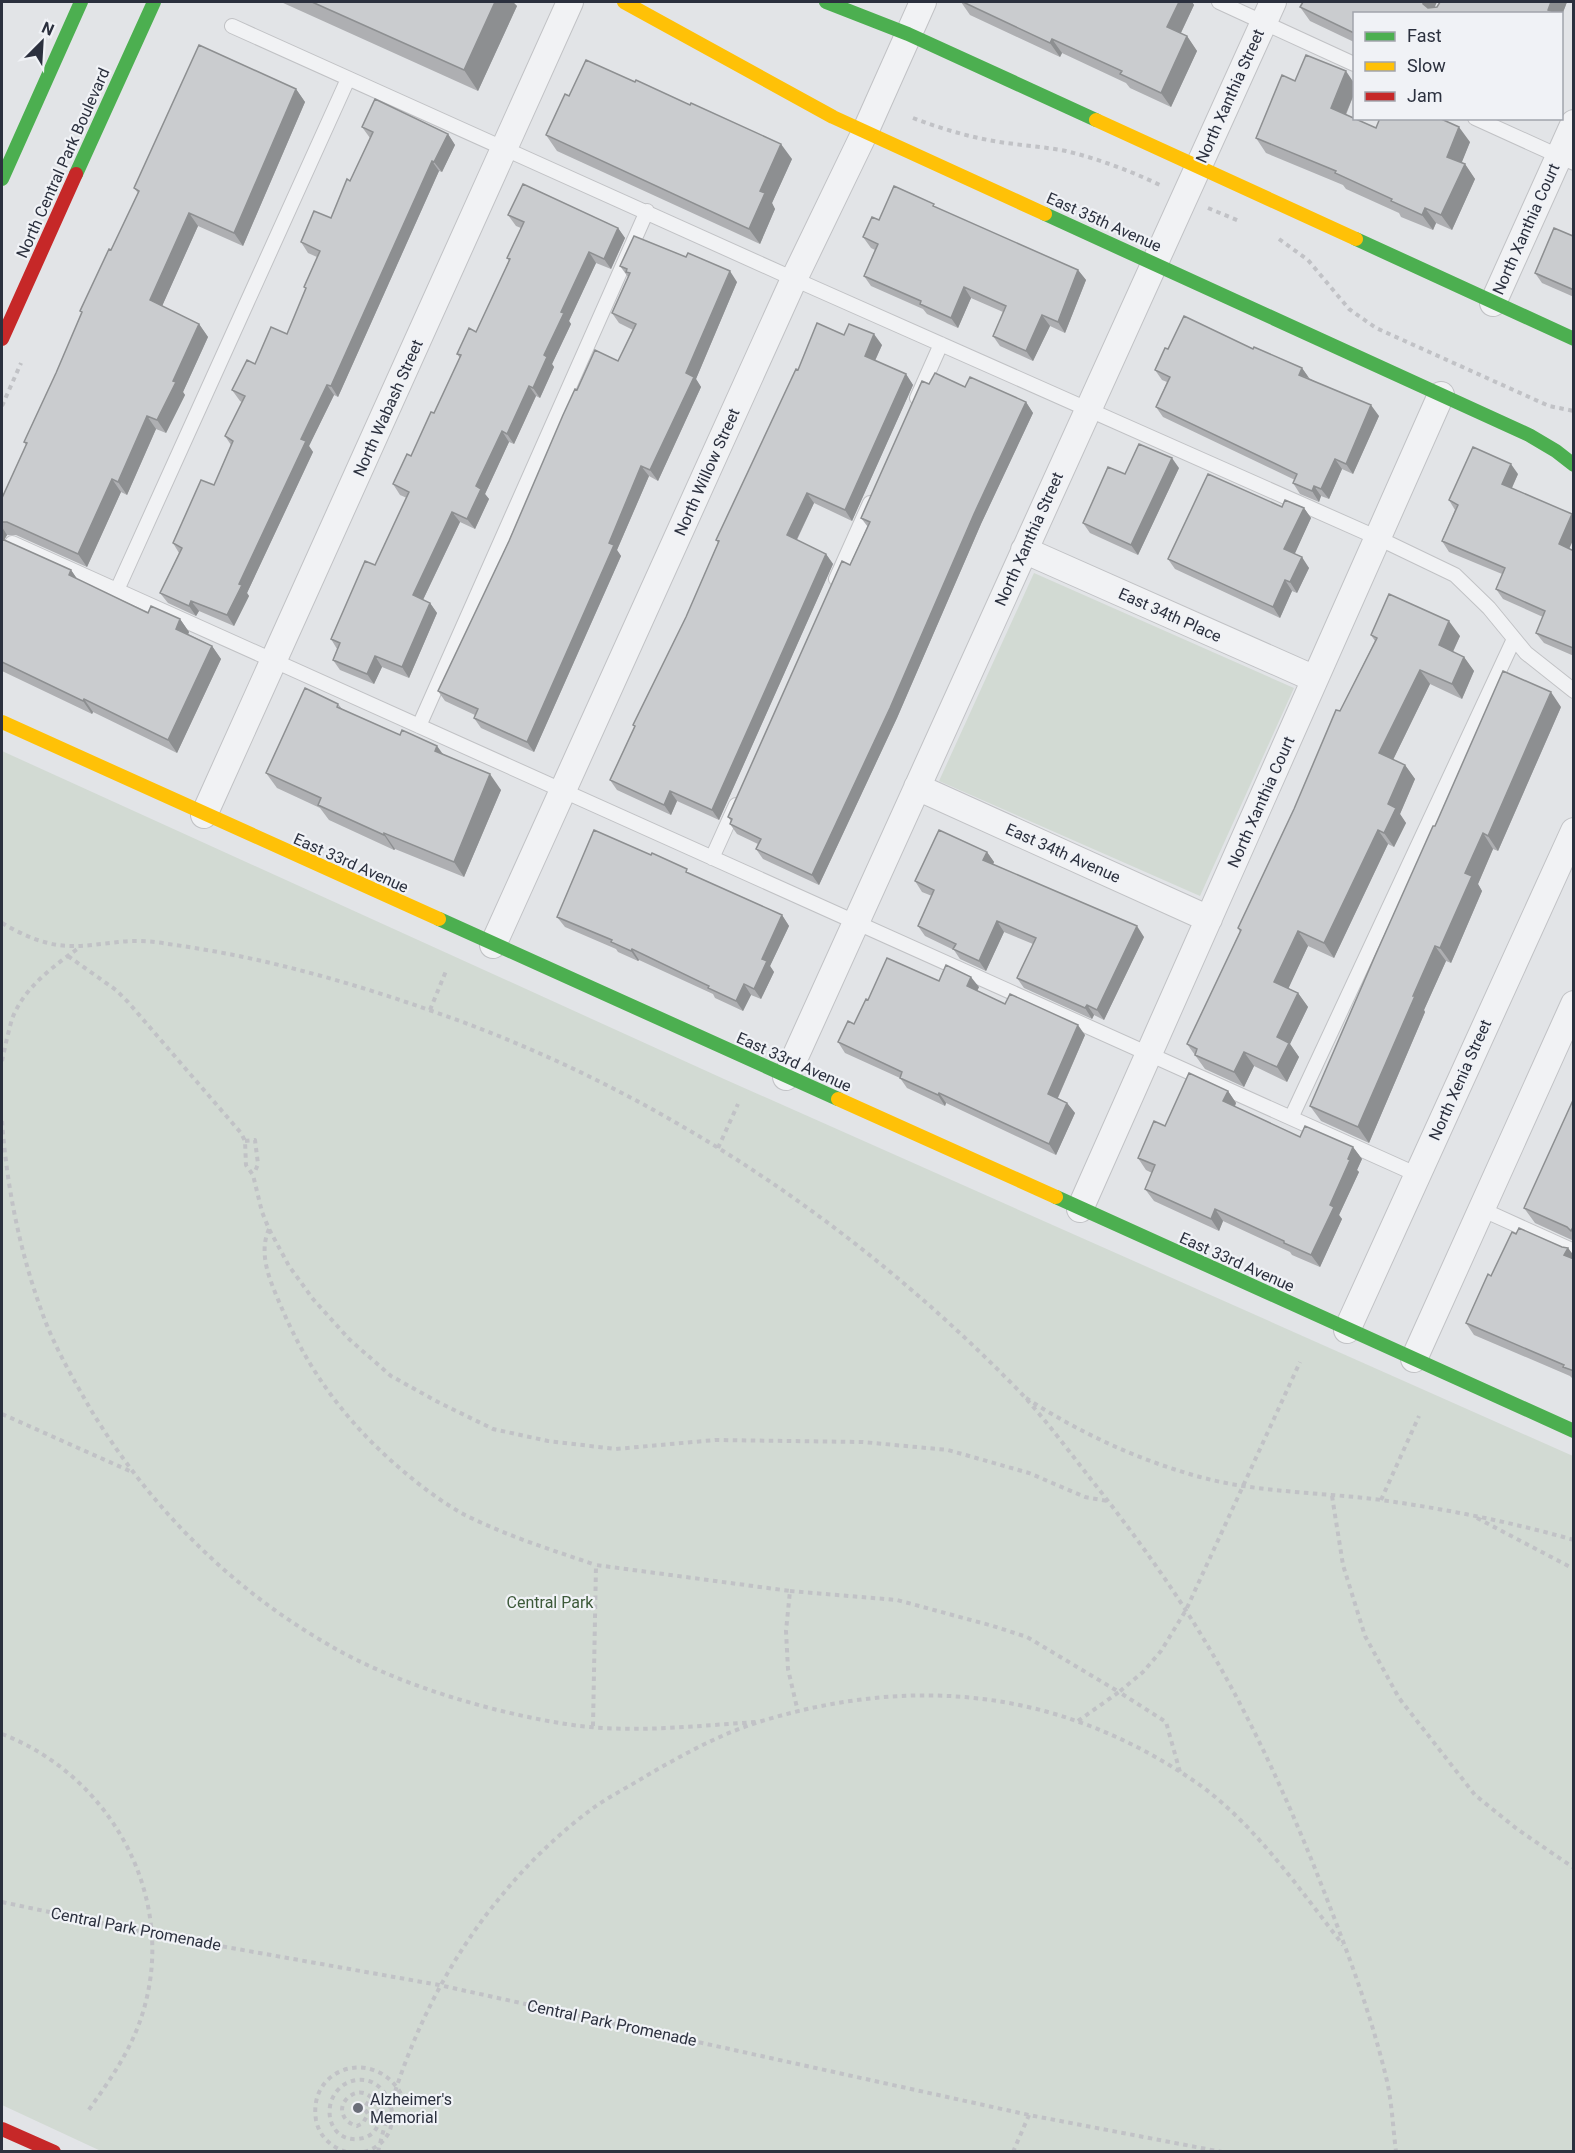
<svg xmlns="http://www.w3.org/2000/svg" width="1575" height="2153" font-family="Roboto,sans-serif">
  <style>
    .green { fill: #d2dad3 }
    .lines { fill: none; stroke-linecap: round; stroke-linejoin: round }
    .lane-casing { stroke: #c1c2c5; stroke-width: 16 }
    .street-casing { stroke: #c1c2c5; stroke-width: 28 }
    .path { stroke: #c1c2c6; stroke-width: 4; stroke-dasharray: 4.5 4.5; stroke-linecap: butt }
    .lane { stroke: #f1f2f4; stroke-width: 14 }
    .street { stroke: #f1f2f4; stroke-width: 26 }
    .fast { stroke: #4caf50; stroke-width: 14 }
    .slow { stroke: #ffc107; stroke-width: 14 }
    .jam { stroke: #c62828; stroke-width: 14 }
    .wall { fill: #aeafb2 }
    .shaded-wall { fill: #8d8f91 }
    .building { fill: #cacccf; stroke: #8d8f91; stroke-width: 1.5 }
    .poi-dot { fill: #6b6f79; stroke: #f0f2f6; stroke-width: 2 }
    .labels { text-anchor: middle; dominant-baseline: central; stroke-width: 4.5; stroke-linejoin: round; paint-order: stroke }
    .street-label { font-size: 16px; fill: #2b303e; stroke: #f0f2f6 }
    .park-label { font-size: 16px; fill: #3c5939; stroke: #f0f2f6 }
    .poi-label { font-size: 16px; fill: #2b303e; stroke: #f0f2f6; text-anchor: start }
  </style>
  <rect width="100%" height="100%" fill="#e2e4e7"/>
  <!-- green -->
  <path class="green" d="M1034,573L1294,688L1200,896L939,781Z
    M2,751L724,1079L1573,1456V2151L103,2152L2,2105Z"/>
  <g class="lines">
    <defs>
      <path id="lane" d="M1219,2L1354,64
        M232,26L794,279L1378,538L1455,575L1489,608L1526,653L1574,691
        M1475,118L1574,163
        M917,398L941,344
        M12,543L1418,1175
        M836,579L870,503
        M117,590L348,79
        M419,726L647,211
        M712,858L736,805
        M1291,1118L1514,639
        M1481,1209L1574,1251"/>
      <path id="street" d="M1493,303L1574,123
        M1024,550L1315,679
        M917,787L1209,919
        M204,815L570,2
        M493,945L794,279L865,132L923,2
        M786,1077L1273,2
        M1080,1209L1441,395
        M1347,1330L1574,831
        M1414,1359L1574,1004"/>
    </defs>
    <!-- lane casing -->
    <use href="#lane" class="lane-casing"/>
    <!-- street casing -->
    <use href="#street" class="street-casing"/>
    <!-- path -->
    <path class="path" d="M913,118C937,127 962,135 988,140C1014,145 1040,146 1066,151C1099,159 1131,171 1162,186
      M1208,208L1239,221
      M1279,239L1308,260L1349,309L1376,328L1549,406L1574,411
      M2,406L21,363
      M2,923C19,933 38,942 58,945C78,948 98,944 118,942C134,940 152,941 168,944C258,956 347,981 432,1011C655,1088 856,1223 1020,1392C1045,1419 1068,1450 1090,1478C1124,1521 1156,1564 1185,1609C1238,1691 1280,1781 1316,1871C1343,1940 1370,2009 1387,2081C1392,2104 1393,2128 1396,2152
      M68,956L116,990L128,1002L241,1133L245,1141L246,1165L253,1175L262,1212L269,1229L289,1266L313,1299L349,1339L391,1376L438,1402L493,1429L548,1441L616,1449L715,1440L863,1442L948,1450L1029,1473L1085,1497L1107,1501
      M430,1010L446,971
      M2,1061C5,1047 8,1033 12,1019C24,987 54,966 80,947
      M2,1121C7,1190 21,1258 46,1323C58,1353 75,1382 91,1410C150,1507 230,1588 329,1645C395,1684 490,1712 566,1724C628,1734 694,1726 756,1722
      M245,1141L255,1140L258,1164L254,1174
      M718,1148L738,1104
      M269,1229C257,1256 272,1285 283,1311C312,1378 353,1430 409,1476C426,1490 445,1504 465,1515C507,1536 552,1550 596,1565
      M1026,1398C1080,1433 1138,1460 1200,1477C1259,1493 1321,1492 1381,1500C1446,1509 1511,1522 1574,1540
      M2,1414L132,1472
      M1332,1496L1343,1565L1365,1636L1399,1698L1475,1795L1517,1829L1574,1868
      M1381,1500L1419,1416
      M1477,1518L1574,1569
      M790,1591L897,1600L993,1626L1027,1637L1119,1692L1143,1672L1161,1651L1186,1610L1300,1362
      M1078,1721L1119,1692L1166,1722L1180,1772
      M593,1726L596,1565L790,1591L786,1631L788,1669L798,1712
      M2,1734C111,1776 178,1897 143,2012C132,2049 110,2080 88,2111
      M2,1902L153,1934L439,1985L1029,2115L1222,2152
      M358,2108H364L371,2098
      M346,2152C331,2147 319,2136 316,2120C307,2064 382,2045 405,2102
      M364,2152C415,2137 389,2066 349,2082C319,2095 325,2142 358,2139C396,2135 376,2078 350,2096C336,2106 342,2122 357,2126L363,2123L368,2114L364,2108
      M378,2152C401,2055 442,1965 507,1889C533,1858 564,1829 596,1806C612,1795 630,1786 646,1776C682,1755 722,1733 762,1721C917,1674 1062,1690 1197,1783C1253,1822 1301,1891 1343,1945
      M1013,2152L1029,2115"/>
    <!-- lane -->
    <use href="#lane" class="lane"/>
    <!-- street -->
    <use href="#street" class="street"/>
    <!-- fast -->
    <path class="fast" d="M826,2L908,34L1096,120
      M76,174L154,2
      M2,179L81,2
      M1045,214L1529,435L1556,451L1574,465
      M1356,239L1574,339
      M439,919L838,1099
      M1056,1197L1574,1431"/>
    <!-- slow -->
    <path class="slow" d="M624,2L833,117L1045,214
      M1096,120L1356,239
      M2,722L439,919
      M838,1099L1056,1197"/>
    <!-- jam -->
    <path class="jam" d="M2,339L76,174
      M2,2129L54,2152"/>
  </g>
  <!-- wall -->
  <path class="wall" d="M281,2H513L517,6L478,91Z
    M961,2H1192L1194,5L1181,33L1187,36L1197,51L1171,107L1130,88L1126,83L1062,53L1060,57L970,15Z
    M1440,2H1567L1562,15V14H1354V42L1310,21L1300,7H1437Z
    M1295,81L1354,94L1346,115L1376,128L1470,142L1461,163L1465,164L1475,179L1452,230L1436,223L1433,230L1401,217L1399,213L1346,189L1343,185L1266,153L1256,138Z
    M296,89L305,102L243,246L198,226L162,306L199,324L208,337L183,392L185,395L166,433L156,429L127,495L121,492L87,567L16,535H7L4,540L71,570L77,579L148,613L180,619L189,632L188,634L212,646L221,659L177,753L93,712L92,714L2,671V498L26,445L24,442L56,373L82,312L80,311L111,250L138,193L134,188Z
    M569,96L792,159L772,203L775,209L760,244L557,151L546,135Z
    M362,127L448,134L455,145L442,172L439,171L338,397L334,395L309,446L313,452L247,593L249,596L234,626L199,611L196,616L168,603L160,593L179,553L173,543L214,485L231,445L225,436L242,402L240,401L232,390L255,364L287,334L306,289L304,287L317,257L308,253L301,242L331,218L350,181L370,138Z
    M936,208L1078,270L1086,280L1065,333L1050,326L1033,361L1000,346L993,336L1003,312L971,298L958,328L927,314L923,309L871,286L864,276L875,250L871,248L863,237L879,220Z
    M508,215L618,228L625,238L611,269L596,263L569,321L571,324L552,364L554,367L540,398L536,396L514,444L509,442L485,494L489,499L475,529L460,522L423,600L430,603L437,613L409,678L382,667L374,684L340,670L333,660L337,649L331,639L375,565L407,498L400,495L393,484L411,456L434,413L460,358L457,354L476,332L509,261L507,258L521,228L516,226Z
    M1574,235V297L1542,283L1535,273Z
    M620,266L737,282L696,379L701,387L658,481L649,476L617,550L621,556L534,752L481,728L474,718L475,715L445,701L438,691L509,541L577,390L618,361L633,330L619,323L612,313L628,277Z
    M844,335L882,345L875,361L906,374L913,385L852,521L814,503L797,540L826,554L833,564L719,820L677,801L671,815L617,790L610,780L635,727L633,725L686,617L718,543L716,540L798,370Z
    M1168,349H1253L1302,368L1309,378L1379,416L1353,474L1342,469L1329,499L1321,496L1319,502L1300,494L1293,483L1295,480L1163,417L1156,407L1167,382L1162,380L1155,370Z
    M929,384L965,387L1026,402L1033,413L981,524L897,718L819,885L763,859L756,849L758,844L737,834L730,824L731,821L728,817L868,527L861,518Z
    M1179,468L1138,555L1090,533L1083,523Z
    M1518,474L1512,488L1569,548L1574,551V656L1544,643L1536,633L1543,617L1503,599L1496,589L1502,574L1449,552L1442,541L1455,510L1449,500Z
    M1282,507L1304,508L1311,518L1294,554L1309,568L1297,593L1292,591L1280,618L1175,569L1168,559Z
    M1371,635L1460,636L1453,652L1464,657L1474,671L1462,699L1430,684L1393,760L1405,765L1415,779L1400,814L1406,823L1394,847L1388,844L1334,958L1308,946L1288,988L1298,993L1308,1007L1290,1044L1299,1057L1287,1082L1254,1066L1244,1087L1205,1069L1187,1044L1240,932L1238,928L1340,711L1375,641Z
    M338,704L343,710L400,735L437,746L443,754L501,790L464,877L395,849L394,850L329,820L320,808L277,788L266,773Z
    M1561,707L1498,851L1493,849L1478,884L1482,891L1451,963L1446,961L1424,1010L1425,1012L1369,1143L1321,1121L1310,1106L1435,826Z
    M987,852L994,862L993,864L1144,937L1104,1020L1094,1015L1092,1019L1024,988L1017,978L1033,944L1004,932L986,971L960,959L954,950L925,936L918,926L932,896L922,892L915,881Z
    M690,874L782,915L789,926L770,966L774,972L761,999L751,995L743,1011L715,998L713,994L639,960L638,961L618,952L616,949L565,927L557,917Z
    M939,981L979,987L977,991L1005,1004L1085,1035L1058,1098L1067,1103L1075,1113L1056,1155L946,1103L945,1106L907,1088L900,1078L845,1053L838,1042L854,1024L868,1000Z
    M1228,1091L1236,1103L1235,1107L1300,1137L1353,1147L1362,1159L1357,1170L1359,1172L1339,1215L1342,1219L1320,1267L1292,1255L1290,1252L1223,1221L1219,1231L1154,1201L1145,1189L1152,1173L1146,1170L1138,1158L1165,1126Z
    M1574,1098V1241L1535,1223L1524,1208Z
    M1516,1234L1562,1247L1568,1248L1574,1256V1380L1570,1376L1474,1335L1466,1323L1491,1276Z"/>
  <!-- shaded-wall -->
  <path class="shaded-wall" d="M495,2H513L517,6L478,91L464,70Z
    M1179,2H1192L1194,5L1177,41L1167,27Z
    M1423,2H1437L1433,11V14L1423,4Z
    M1551,2H1567L1562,15V14H1551L1548,10Z
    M1187,36L1197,51L1171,107L1161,93Z
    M1052,39L1062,53L1060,57L1050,43Z
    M1346,71L1354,83V94L1342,123L1331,108Z
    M296,89L305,102L243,246L234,233Z
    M1459,127L1470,142L1458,172L1447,157Z
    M448,134L455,145L442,172L434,162Z
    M781,144L792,159L772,203L775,209L760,244L749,229L760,191Z
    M432,161L439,171L338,397L331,386Z
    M1465,164L1475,179L1452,230L1441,215Z
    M1425,208L1436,223L1433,230L1422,215Z
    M189,213L198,226L159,313L150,300Z
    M618,228L625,238L611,269L604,259Z
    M589,252L596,263L569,321L571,324L552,364L554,367L540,398L533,388L544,355L561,312Z
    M1078,270L1086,280L1065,333L1058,322Z
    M730,271L737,282L696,379L701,387L658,481L650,470L686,373Z
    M964,287L971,298L958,328L951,318Z
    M1042,315L1050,326L1033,361L1026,351Z
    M199,324L208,337L183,392L185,395L166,433L157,420L173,381Z
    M874,334L882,345L872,367L865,356Z
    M1302,368L1309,378L1299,375Z
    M906,374L913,385L852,521L845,510Z
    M327,385L334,395L309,446L313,452L247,593L249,596L234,626L227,615L239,584L301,439Z
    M529,386L536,396L514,444L507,434Z
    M1026,402L1033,413L981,524L897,718L819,885L812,875L974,514Z
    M1371,405L1379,416L1353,474L1346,464Z
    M147,416L156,429L127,495L118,482Z
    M502,431L509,442L485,494L489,499L475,529L467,519L476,486Z
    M1172,458L1179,468L1138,555L1131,545Z
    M1335,459L1342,469L1329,499L1321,489Z
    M1511,464L1518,474L1509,494L1502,484Z
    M641,466L649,476L617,550L621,556L534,752L527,742L609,543Z
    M112,479L121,492L87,567L78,554Z
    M1314,486L1321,496L1319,502L1312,491Z
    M807,493L814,503L794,545L787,535Z
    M1304,508L1311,518L1292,560L1284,549Z
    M452,512L460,522L420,606L413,595Z
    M1572,514L1574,516V538L1567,554L1559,544Z
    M2,527L7,535L2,544Z
    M826,554L833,564L719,820L712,810Z
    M1302,557L1309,568L1297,593L1290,582Z
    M71,570L80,583L69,575Z
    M1285,580L1292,591L1280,618L1273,607Z
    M191,601L199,611L196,616L189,606Z
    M430,603L437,613L409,678L402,667Z
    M180,619L189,632L185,642L176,629Z
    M1449,621L1460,636L1449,660L1439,645Z
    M212,646L221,659L177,753L168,740Z
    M375,656L382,667L374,684L367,674Z
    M1464,657L1474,671L1462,699L1452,684Z
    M1420,670L1430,684L1389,768L1379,753Z
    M1551,692L1561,707L1498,851L1488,836Z
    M84,699L93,712L92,714L83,701Z
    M437,746L448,762L435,751Z
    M1405,765L1415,779L1400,814L1406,823L1394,847L1384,833L1388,804Z
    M490,774L501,790L464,877L454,862Z
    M670,791L677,801L671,815L664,805Z
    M1378,830L1388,844L1334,958L1324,943Z
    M384,833L395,849L394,850L384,835Z
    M1483,833L1493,849L1478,884L1482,891L1451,963L1440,948L1465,873Z
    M987,852L994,862L990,871L983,860Z
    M782,915L789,926L770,966L774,972L761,999L754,989L762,959Z
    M997,921L1004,932L986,971L979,961Z
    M1137,926L1144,937L1104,1020L1097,1010Z
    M1298,931L1308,946L1285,996L1274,982Z
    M1435,946L1446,961L1424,1010L1425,1012L1369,1143L1358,1127L1413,996Z
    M632,949L639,960L638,961L631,951Z
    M971,977L979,987L974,997L967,986Z
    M744,984L751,995L743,1011L736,1001Z
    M1298,993L1308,1007L1290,1044L1299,1057L1287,1082L1277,1067V1037Z
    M1087,1005L1094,1015L1092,1019L1085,1008Z
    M1078,1025L1085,1035L1055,1104L1048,1094Z
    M1244,1052L1254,1066L1244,1087L1234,1072Z
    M1228,1091L1236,1103L1231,1114L1223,1101Z
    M939,1093L946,1103L945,1106L938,1095Z
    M1067,1103L1075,1113L1056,1155L1049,1144Z
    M1353,1147L1362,1159L1357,1170L1359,1172L1339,1215L1342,1219L1320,1267L1311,1255Z
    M1215,1209L1223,1221L1219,1231L1211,1219Z
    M1568,1248L1574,1256V1265L1564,1255Z"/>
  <!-- building -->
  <path class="building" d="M312,2H495L464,70Z
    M963,2H1179L1167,27L1187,36L1161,93L1120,74L1122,71L1052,39L1050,43Z
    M1303,2H1423V4L1428,8L1437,7L1440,2H1551L1548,10L1554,12L1553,14H1354V33L1300,7Z
    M199,45L296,89L234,233L189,213L150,300L199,324L173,381L176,382L157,420L147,416L118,482L112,479L78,554L7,522H2V498L27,443L24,442L56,373L82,312L80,311L109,249L111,250L139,191L134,188Z
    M1306,55L1346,71L1331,108L1376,128L1380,118H1439L1459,127L1447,157L1465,164L1441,215L1425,208L1422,215L1391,201L1392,199L1335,173L1336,171L1256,138L1282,75L1295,81Z
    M586,60L635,82L636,80L690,105L691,103L781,144L760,191L765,193L749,229L546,135L565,94L569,96Z
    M375,99L448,134L434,162L432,161L331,386L327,385L301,439L306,441L239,584L242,585L227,615L191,601L189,606L160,593L182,548L173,543L201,480L214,485L233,441L225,436L245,396L232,390L247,360L255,364L271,327L287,334L306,288L304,287L320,251L301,242L314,211L331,218L347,179L350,181L373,132L362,127Z
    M523,184L618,228L604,259L589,252L561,312L564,313L544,355L547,357L533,388L529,386L507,434L502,431L476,486L481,489L467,519L452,512L413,595L430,603L402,667L375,656L367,674L333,660L340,643L331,639L365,561L375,565L409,492L393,484L407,454L411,456L431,412L434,413L461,355L457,354L469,328L476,332L510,259L507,258L524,222L508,215Z
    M894,186L934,204L933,206L1078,270L1058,322L1042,315L1026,351L993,336L1006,306L964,287L951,318L920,304L921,301L864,276L878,244L863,237L872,217L879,220Z
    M1554,228L1573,236L1574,235V290L1535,273Z
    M634,236L686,257L688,253L730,271L686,373L694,377L650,470L641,466L609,543L614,545L527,742L474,718L478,709L438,691L509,541L563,415L575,389L577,390L595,350L618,361L636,324L612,313L630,273L626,272L627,269L620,266Z
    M1184,316L1253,349L1254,347L1302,368L1299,375L1371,405L1346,464L1335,459L1321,489L1314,486L1312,491L1293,483L1297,474L1156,407L1170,377L1155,370L1165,348L1168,349Z
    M817,323L844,335L849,324L874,334L865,356L906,374L845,510L807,493L787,535L826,554L712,810L670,791L664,805L610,780L635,726L633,725L686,617L719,541L716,540L796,369L798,370Z
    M935,373L965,387L970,377L1026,402L974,514L890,708L812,875L756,849L761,839L730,824L732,819L728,817L842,561L850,565L870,522L861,518L922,381L929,384Z
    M1139,444L1172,458L1131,545L1083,523L1108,467L1125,474Z
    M1473,447L1511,464L1502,484L1572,514L1559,544L1574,551L1573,648L1536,633L1545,611L1496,589L1505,568L1442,541L1458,505L1449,500Z
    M1208,474L1282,507L1285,500L1304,508L1284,549L1302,557L1290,582L1285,580L1273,607L1168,559Z
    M2,539L71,570L69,575L148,613L151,606L180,619L176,629L212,646L168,740L84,699L83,701L2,662Z
    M1389,594L1449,621L1439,645L1464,657L1452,684L1420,670L1379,753L1405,765L1388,804L1396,808L1384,833L1378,830L1324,943L1298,931L1274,982L1298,993L1277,1037L1289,1043L1277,1067L1244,1052L1234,1072L1195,1055L1197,1049L1187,1044L1241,930L1238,928L1294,809L1336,710L1340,711L1377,638L1371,635Z
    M1503,671L1551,692L1488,836L1483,833L1465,873L1472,876L1440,948L1435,946L1413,996H1415L1358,1127L1310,1106L1375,956L1433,826H1435Z
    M305,688L338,704L337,707L400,735L402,730L437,746L435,751L490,774L454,862L384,833V835L318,805L321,798L266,773Z
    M594,830L651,855L652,853L687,869L686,872L782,915L762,959L767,961L754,989L744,984L736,1001L708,988L709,986L632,949L631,951L611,942L612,940L557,917Z
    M939,830L987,852L983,860L1137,926L1097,1010L1087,1005L1085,1008L1017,978L1036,938L997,921L979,961L953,949L956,944L918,926L934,890L915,881Z
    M887,958L939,981L946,965L971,977L967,986L1005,1004L1010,994L1078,1025L1048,1094L1067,1103L1049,1144L939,1093L938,1095L900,1078L902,1072L838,1042L848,1021L854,1024L866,999L868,1000Z
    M1189,1073L1228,1091L1223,1101L1300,1137L1305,1126L1353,1147L1348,1159L1350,1160L1330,1205L1334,1207L1311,1255L1284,1243V1241L1215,1209L1211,1219L1145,1189L1155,1165L1138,1158L1154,1121L1165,1126Z
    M1574,1098V1225L1571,1231L1567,1227L1524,1208Z
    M1519,1228L1562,1247L1568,1248L1564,1255L1574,1259V1371L1563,1367L1564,1365L1466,1323L1488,1274L1491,1276L1512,1232L1516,1234Z"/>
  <!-- markers -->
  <circle class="poi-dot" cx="358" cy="2108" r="6"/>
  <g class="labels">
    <!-- street labels -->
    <g class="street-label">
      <text transform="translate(1230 96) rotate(-66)">North Xanthia Street</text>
      <text transform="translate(63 163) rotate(-66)">North Central Park Boulevard</text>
      <text transform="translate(1104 222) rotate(24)">East 35th Avenue</text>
      <text transform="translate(1526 229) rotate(-66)">North Xanthia Court</text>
      <text transform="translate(388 408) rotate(-66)">North Wabash Street</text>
      <text transform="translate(707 472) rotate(-66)">North Willow Street</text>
      <text transform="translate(1029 539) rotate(-66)">North Xanthia Street</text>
      <text transform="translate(1170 615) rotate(24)">East 34th Place</text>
      <text transform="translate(1261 802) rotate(-66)">North Xanthia Court</text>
      <text transform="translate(1063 853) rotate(24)">East 34th Avenue</text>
      <text transform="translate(351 863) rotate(24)">East 33rd Avenue</text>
      <text transform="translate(794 1062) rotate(24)">East 33rd Avenue</text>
      <text transform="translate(1460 1080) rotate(-66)">North Xenia Street</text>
      <text transform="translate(1237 1262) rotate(24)">East 33rd Avenue</text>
      <text transform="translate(136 1929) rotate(11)">Central Park Promenade</text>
      <text transform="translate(612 2023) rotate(12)">Central Park Promenade</text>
    </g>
    <!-- park labels -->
    <g class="park-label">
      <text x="550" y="1602">Central Park</text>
    </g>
    <!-- poi labels -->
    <g class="poi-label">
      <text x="370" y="2099">Alzheimer's<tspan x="370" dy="18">Memorial</tspan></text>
    </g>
  </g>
  <!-- border -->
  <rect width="1575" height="2153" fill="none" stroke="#2b303e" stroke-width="6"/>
  <!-- legend -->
  <rect x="1353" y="12" width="210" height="108" fill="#f0f2f6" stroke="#a1a4ac" stroke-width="1.5"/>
  <rect x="1365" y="32" width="30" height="9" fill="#4caf50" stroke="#a1a4ac" stroke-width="1.5"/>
  <text x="1407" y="42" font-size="18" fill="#2b303e">Fast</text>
  <rect x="1365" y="62" width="30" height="9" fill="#ffc107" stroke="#a1a4ac" stroke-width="1.5"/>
  <text x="1407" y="72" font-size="18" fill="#2b303e">Slow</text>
  <rect x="1365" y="92" width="30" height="9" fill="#c62828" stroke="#a1a4ac" stroke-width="1.5"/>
  <text x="1407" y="102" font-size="18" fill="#2b303e">Jam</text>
  <!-- north arrow -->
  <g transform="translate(42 42) rotate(24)" stroke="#f0f2f6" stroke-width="4.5" paint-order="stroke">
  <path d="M0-4.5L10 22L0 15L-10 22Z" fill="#2b303e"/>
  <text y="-9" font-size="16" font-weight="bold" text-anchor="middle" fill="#2b303e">N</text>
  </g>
</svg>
